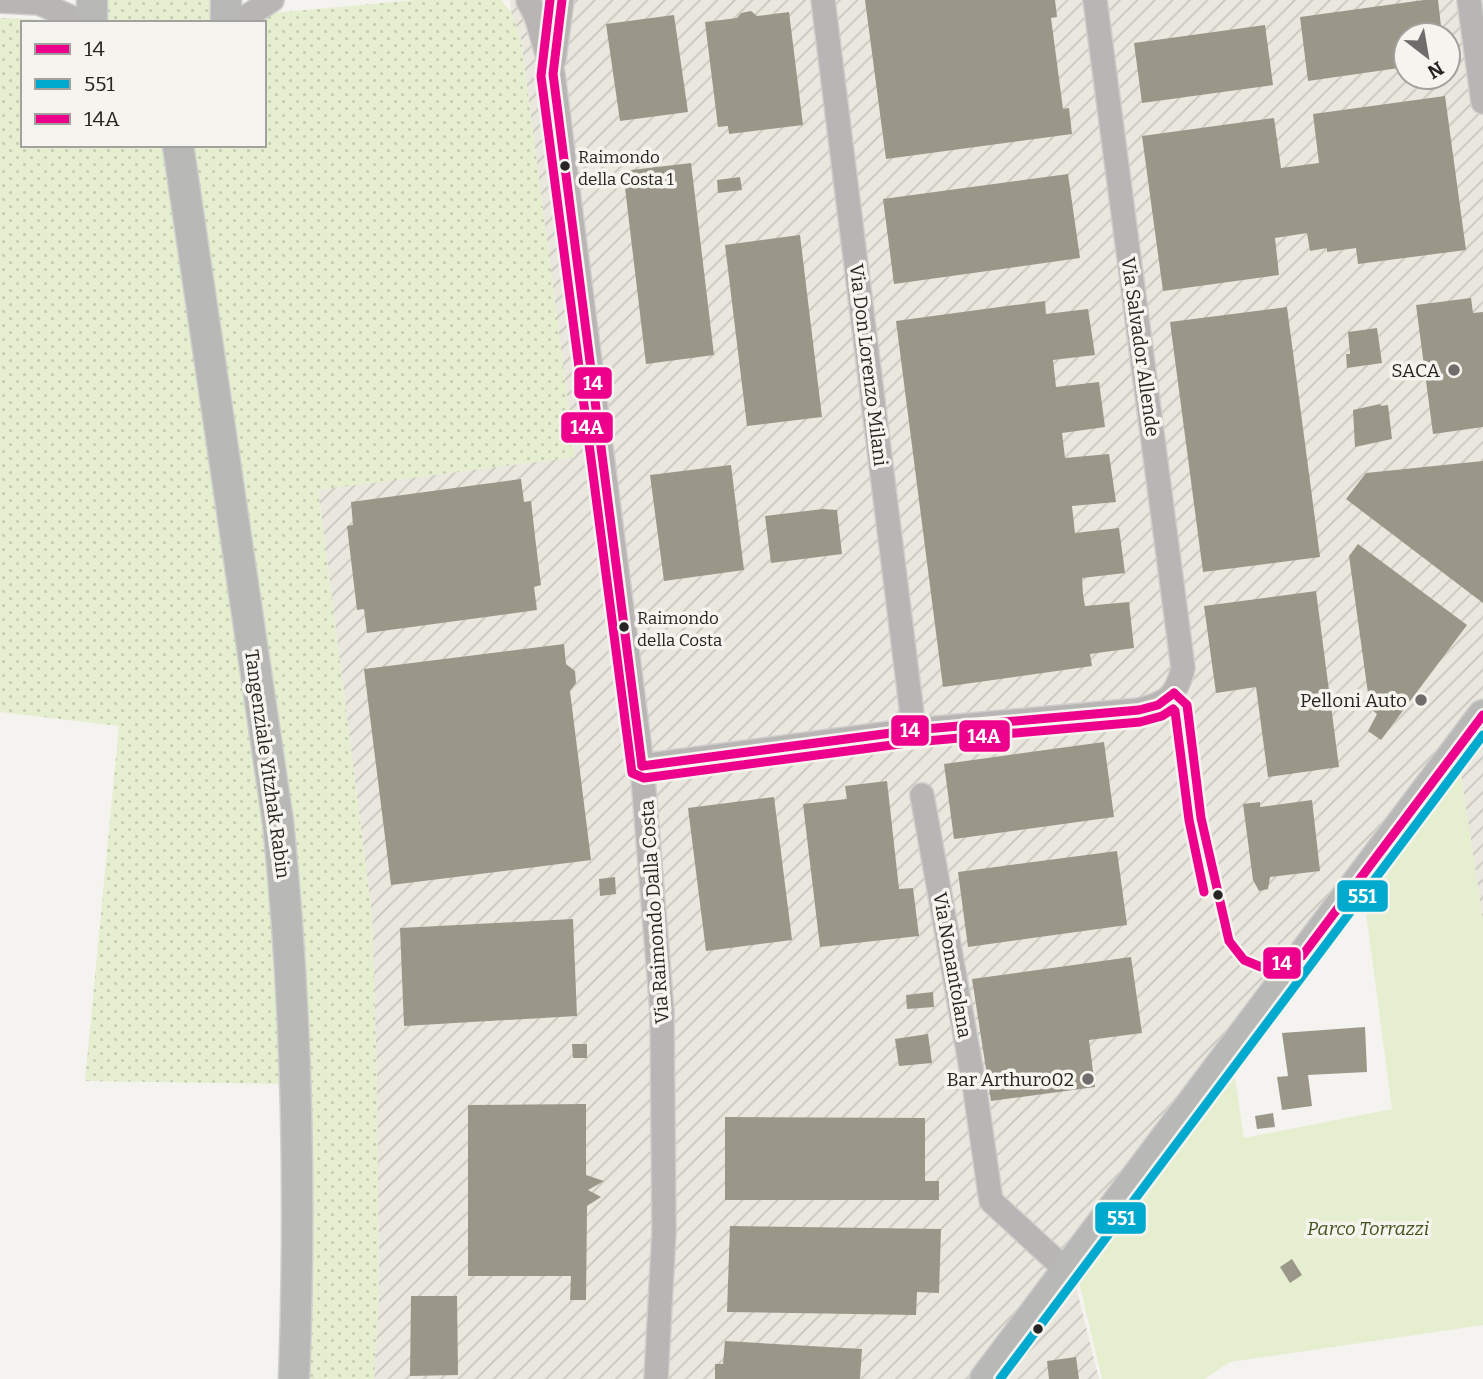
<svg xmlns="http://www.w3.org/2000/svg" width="1483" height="1379" font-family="Bitter,serif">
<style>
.industrial{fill:url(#industrial-furrows);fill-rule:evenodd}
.grass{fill:url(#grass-dots)}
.green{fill:#e5efcf}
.building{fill:#9a9789}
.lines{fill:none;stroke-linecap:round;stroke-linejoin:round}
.minor-casing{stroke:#cececc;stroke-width:26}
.major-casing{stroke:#cececc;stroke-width:33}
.minor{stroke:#b7b6b4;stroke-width:23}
.major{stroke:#b8b8b6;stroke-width:30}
.bus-1-casing{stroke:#f6f4ee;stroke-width:14}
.bus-2-casing{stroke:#f6f4ee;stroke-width:14}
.bus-3-casing{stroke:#f6f4ee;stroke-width:14}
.bus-1{stroke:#ec008c;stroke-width:9}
.bus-2{stroke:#00a9ce;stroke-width:9}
.bus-3{stroke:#ec008c;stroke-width:9}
.bus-dot{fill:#262523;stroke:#f6f4ee;stroke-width:2.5}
.poi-dot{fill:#6e6d6b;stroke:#f6f4ee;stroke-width:2.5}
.labels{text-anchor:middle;stroke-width:7;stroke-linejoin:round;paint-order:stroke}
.bus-label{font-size:17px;fill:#262523;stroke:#f6f4ee;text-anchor:start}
.street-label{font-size:19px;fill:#262523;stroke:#f6f4ee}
.poi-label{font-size:19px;fill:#262523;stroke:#f6f4ee;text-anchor:end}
.park-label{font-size:19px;font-style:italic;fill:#42531b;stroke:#f6f4ee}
.line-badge{stroke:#f6f4ee;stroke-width:2.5}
.badge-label{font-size:19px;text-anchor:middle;font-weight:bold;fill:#fff}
</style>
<defs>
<pattern id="industrial-furrows" width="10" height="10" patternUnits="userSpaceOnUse" patternTransform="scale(1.75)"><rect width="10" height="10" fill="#eae7de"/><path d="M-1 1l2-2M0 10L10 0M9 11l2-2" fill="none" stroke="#c9c6be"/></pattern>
<pattern id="grass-dots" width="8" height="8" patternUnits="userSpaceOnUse" patternTransform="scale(1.75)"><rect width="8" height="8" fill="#e5efcf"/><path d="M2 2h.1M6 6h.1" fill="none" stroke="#c4cdb1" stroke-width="1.8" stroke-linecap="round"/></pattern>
</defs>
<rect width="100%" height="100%" fill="#f4f3f0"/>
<path class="industrial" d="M510,0H1483V921L1459,762L1074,1279L1099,1379H374L379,1295L377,1083L372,915L318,489L575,457L521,40L511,12ZM1406,35H1448V77H1406Z"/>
<g class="grass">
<polygon points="103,0 213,0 213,23 102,23"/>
<polygon points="415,0 501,0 511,12 521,40 575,457 318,490 372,915 377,1083 379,1295 374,1379 307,1379 309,1084 302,909 194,145 264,145 264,23 251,21 273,13"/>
<polygon points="0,18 51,20 55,23 23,23 23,145 163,145 169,157 268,853 285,1084 85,1081 119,726 0,712"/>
</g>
<polygon class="green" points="1459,761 1483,921 1483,1325 1230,1362 1204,1379 1102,1379 1078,1278 1233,1065 1244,1138 1392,1109 1364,897"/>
<g class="building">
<polygon points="865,0 1055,0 1057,17 1051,18 1063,109 1069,108 1072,134 886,159"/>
<polygon points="1424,0 1438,0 1442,35 1406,35 1406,67 1308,81 1300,17"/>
<polygon points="751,11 757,16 789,12 803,125 729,134 728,126 718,127 705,22 737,18 741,13"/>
<polygon points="674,15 688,112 620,121 606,24"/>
<polygon points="1265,25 1273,85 1142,103 1134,43"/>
<polygon points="1445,96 1466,250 1358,264 1356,248 1327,252 1327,248 1310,251 1307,233 1275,238 1279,275 1163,291 1142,136 1274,118 1281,168 1319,163 1313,114"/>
<polygon points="691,163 714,355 646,364 623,171"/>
<polygon points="1068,174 1080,258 894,284 883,199"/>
<polygon points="740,177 742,190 718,193 717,180"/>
<polygon points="800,235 822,417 747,426 725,245"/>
<polygon points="1471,298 1473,313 1483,312 1483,427 1433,434 1416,305"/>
<polygon points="1045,301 1046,314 1088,309 1095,355 1053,360 1056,387 1099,382 1105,427 1062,433 1065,458 1109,454 1116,502 1072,506 1075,533 1119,528 1125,573 1082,578 1083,594 1085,606 1129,602 1134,648 1090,654 1092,666 943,687 896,321"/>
<polygon points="1287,307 1320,557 1203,572 1170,322"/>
<polygon points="1377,328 1382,363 1347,368 1346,354 1350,354 1348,332"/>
<polygon points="1380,404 1381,406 1388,405 1392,439 1355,447 1353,410"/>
<polygon points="1483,461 1483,603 1346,499 1366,473"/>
<polygon points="731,465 744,570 664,581 650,475"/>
<polygon points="521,479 524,502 531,501 536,545 541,585 534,587 537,610 367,633 364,609 357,610 347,526 353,525 351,502"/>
<polygon points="823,509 837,510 842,554 771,563 765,516"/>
<polygon points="1358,544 1467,625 1381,740 1368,731 1377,714 1370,708 1349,556"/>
<polygon points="1316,591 1339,767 1268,777 1256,687 1216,693 1204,606"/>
<polygon points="564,644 566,664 575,671 576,683 570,691 591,860 391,885 364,669"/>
<polygon points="1104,742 1114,817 954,839 944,764"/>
<polygon points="887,781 899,889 913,888 919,936 820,947 803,804 847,799 845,786"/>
<polygon points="774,797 792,940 706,951 688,808"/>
<polygon points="1312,800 1320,871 1270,877 1268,889 1259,891 1253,880 1243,804 1260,802 1260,807"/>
<polygon points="1117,851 1127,925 968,947 958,872"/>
<polygon points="615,877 616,894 600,896 599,879"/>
<polygon points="573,919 577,1016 404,1026 400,928"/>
<polygon points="1131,957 1142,1033 1089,1040 1095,1087 991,1101 972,979"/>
<polygon points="933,992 934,1007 907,1009 906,995"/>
<polygon points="1365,1027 1367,1072 1308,1075 1312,1106 1282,1110 1277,1077 1288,1076 1282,1033"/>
<polygon points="928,1034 932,1063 899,1066 895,1039"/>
<polygon points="572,1044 587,1044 587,1058 573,1058"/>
<polygon points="586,1104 586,1175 604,1181 588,1190 601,1197 587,1206 586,1300 570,1300 571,1276 468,1276 468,1105"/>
<polygon points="1273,1113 1275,1127 1257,1129 1255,1116"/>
<polygon points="725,1117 925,1118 925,1181 939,1181 939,1200 725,1200"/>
<polygon points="730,1226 941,1229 939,1293 917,1292 916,1315 727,1312"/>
<polygon points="1292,1259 1302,1275 1290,1283 1280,1267"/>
<polygon points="411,1296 457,1296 458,1375 410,1376"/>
<polygon points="725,1341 862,1349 860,1379 715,1379 715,1364 723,1364"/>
<polygon points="1076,1357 1079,1379 1049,1379 1047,1361"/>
</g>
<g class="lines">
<defs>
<g id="minor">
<polyline points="823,0 914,730"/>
<polyline points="1469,0 1483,102"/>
<polyline points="0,1 39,3 75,19 90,23"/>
<polyline points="528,1 536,16 553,74 642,766 662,1012 664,1232 656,1379"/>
<polyline points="237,23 272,0"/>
<polyline points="554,60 562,0"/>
<path d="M642,766L914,730L1139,710C1167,703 1176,697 1183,668L1095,0"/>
<polyline points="922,795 975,1090 991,1201 1066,1270"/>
</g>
<g id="major">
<polyline points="92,23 92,0"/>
<polyline points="226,23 226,0"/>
<path d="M178,145L278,822C297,1007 301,1193 294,1379"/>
<polyline points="985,1379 1483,715"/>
</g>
</defs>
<use href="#minor" class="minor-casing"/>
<use href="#major" class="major-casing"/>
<use href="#minor" class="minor"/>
<use href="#major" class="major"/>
<defs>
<g id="bus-1">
<polyline points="562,0 553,74 642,766"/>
<polyline points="1174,693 1187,705 1201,818 1229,941 1244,960 1261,967 1279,964 1302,956 1483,715"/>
<polyline points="642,766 914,730 1139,710 1158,705 1174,693"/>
</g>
<polyline id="bus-2" points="1000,1379 1483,735"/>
<polyline id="bus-3" points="550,0 541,76 632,773 644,778 915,742 1140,722 1162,716 1173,709 1175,711 1189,820 1204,892"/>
</defs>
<use href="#bus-1" class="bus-1-casing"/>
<use href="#bus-2" class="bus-2-casing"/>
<use href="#bus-3" class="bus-3-casing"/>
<use href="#bus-1" class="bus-1"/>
<use href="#bus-2" class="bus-2"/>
<use href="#bus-3" class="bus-3"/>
</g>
<g class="bus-dot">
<circle cx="565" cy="166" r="6"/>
<circle cx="624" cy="627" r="6"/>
<circle cx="1218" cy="895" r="6"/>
<circle cx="1038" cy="1329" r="6"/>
</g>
<g class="poi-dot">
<circle cx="1454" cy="370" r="7"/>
<circle cx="1421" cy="700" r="7"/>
<circle cx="1088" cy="1079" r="7"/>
</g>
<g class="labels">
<g class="bus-label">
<text x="578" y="163">Raimondo<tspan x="578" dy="22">della Costa 1</tspan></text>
<text x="637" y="624">Raimondo<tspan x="637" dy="22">della Costa</tspan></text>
</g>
<g class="street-label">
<text transform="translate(1141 347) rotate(82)" y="7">Via Salvador Allende</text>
<text transform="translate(869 365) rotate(83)" y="7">Via Don Lorenzo Milani</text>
<text transform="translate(268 764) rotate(82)" y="7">Tangenziale Yitzhak Rabin</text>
<text transform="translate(654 912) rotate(-94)" y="7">Via Raimondo Dalla Costa</text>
<text transform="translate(953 965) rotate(80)" y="7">Via Nonantolana</text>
</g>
<g class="poi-label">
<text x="1440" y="377">SACA</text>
<text x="1407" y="707">Pelloni Auto</text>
<text x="1074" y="1086">Bar Arthuro02</text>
</g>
<g class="park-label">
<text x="1368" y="1235">Parco Torrazzi</text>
</g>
</g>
<g class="line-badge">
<rect x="573" y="366" width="40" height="34" rx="7" fill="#ec008c"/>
<rect x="560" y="411" width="54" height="33" rx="7" fill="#ec008c"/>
<rect x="890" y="714" width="40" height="33" rx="7" fill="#ec008c"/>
<rect x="958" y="719" width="53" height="34" rx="7" fill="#ec008c"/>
<rect x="1336" y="879" width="53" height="34" rx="7" fill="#00a9ce"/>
<rect x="1262" y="946" width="40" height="34" rx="7" fill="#ec008c"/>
<rect x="1094" y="1201" width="53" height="34" rx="7" fill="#00a9ce"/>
</g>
<g class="badge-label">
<text x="593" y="390">14</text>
<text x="587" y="434">14A</text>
<text x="910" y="737">14</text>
<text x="984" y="743">14A</text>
<text x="1362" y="903">551</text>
<text x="1282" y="970">14</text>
<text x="1121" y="1225">551</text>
</g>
<rect x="21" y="21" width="245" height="126" fill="#f6f4ee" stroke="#a3a19d" stroke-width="2"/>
<rect x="35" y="44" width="35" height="10" fill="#ec008c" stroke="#a3a19d" stroke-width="2"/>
<text x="84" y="56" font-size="21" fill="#262523">14</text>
<rect x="35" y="79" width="35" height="10" fill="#00a9ce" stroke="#a3a19d" stroke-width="2"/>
<text x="84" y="91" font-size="21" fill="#262523">551</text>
<rect x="35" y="114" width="35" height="10" fill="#ec008c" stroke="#a3a19d" stroke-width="2"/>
<text x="84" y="126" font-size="21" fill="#262523">14A</text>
<g transform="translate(1427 56) rotate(149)"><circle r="33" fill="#f6f4ee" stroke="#a3a19d" stroke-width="2"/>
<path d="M0-5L12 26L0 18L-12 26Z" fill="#6e6d6b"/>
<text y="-10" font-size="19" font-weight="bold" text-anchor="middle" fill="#262523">N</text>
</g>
</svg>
